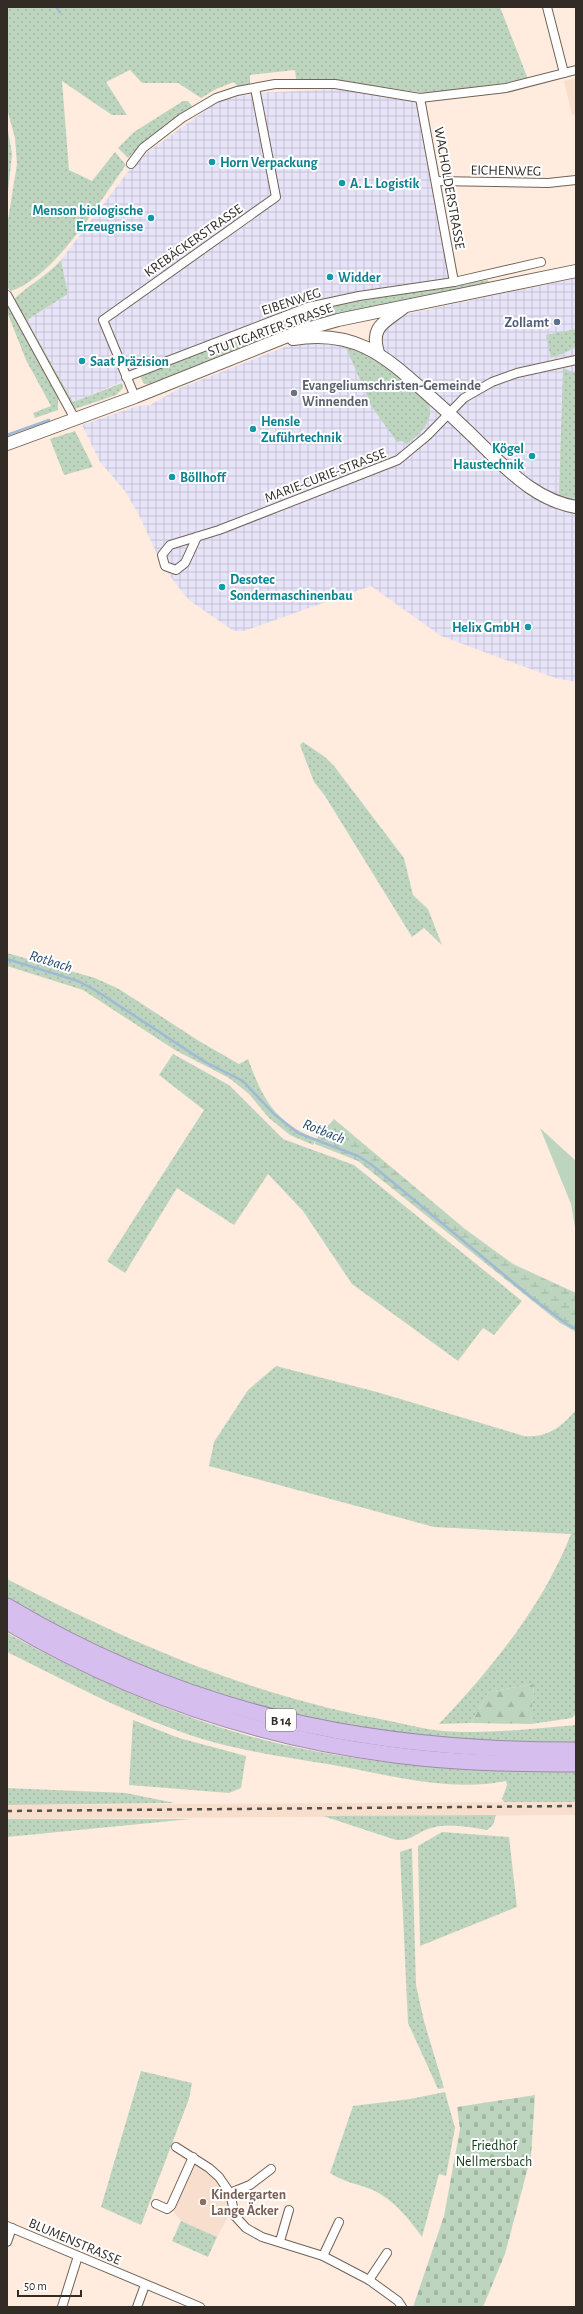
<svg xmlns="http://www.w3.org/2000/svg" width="583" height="2314" font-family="'Alegreya Sans',sans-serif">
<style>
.industrial{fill:url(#industrial-grid)}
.built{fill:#f8decd}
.green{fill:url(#green-dots)}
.forest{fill:url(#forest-firs)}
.wetland{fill:url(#wetland-marsh)}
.cemetery{fill:url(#cemetery-stones)}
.pitch{fill:#bdd5be}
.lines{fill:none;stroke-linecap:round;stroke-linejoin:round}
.stream{stroke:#a0bad5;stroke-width:2.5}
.street-casing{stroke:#726257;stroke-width:10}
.secondary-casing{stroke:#726257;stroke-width:14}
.highway-casing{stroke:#9d8ba8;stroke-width:17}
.street{stroke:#fff;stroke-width:8}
.secondary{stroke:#fff;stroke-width:12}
.highway{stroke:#d6bfee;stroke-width:15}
.rail{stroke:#584f48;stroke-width:2.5;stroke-dasharray:5 5;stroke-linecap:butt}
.culture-dot{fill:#0f9aa8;stroke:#fff;stroke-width:1.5}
.service-dot{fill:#5c6f8a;stroke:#fff;stroke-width:1.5}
.worship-dot{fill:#6b7280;stroke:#fff;stroke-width:1.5}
.education-dot{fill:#8d6e63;stroke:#fff;stroke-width:1.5}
.labels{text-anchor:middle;stroke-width:4;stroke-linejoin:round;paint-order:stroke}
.shield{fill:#fff;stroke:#706b67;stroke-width:1}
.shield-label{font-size:13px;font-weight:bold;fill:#322b26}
.culture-label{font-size:14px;font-weight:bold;fill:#0d838f;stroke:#fff;text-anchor:start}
.street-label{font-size:14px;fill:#322b26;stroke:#fff}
.service-label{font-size:14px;font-weight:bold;fill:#4e5e75;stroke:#fff;text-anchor:end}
.worship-label{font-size:14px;font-weight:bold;fill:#5b616d;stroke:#fff;text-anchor:start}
.park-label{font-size:14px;fill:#0f3a16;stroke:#fff}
.education-label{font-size:14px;font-weight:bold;fill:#785e54;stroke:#fff;text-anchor:start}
.water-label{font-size:15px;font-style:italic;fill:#21486e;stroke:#fff}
</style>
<defs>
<pattern id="industrial-grid" width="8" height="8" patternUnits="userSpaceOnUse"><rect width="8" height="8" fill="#e7e3f9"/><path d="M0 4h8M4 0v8" fill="none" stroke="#c7c3d5"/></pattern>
<pattern id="green-dots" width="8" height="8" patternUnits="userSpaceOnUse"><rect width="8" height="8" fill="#bdd5be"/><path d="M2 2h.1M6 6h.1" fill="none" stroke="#a3b7a3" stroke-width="1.8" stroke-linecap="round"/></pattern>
<pattern id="forest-firs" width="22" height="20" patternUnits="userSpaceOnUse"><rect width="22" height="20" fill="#bdd5be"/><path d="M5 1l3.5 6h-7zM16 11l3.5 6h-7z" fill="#a3b7a3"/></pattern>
<pattern id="wetland-marsh" width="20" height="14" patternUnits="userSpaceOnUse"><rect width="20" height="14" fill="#bdd5be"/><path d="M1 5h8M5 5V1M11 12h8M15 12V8" fill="none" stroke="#a3b7a3"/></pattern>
<pattern id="cemetery-stones" width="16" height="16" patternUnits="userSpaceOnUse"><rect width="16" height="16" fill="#bdd5be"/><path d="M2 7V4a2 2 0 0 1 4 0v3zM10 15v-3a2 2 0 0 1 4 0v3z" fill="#a3b7a3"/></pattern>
</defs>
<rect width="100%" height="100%" fill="#ffecdf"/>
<g class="industrial">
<polygon points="336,89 420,103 452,286 343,304 300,316 144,373 73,402 27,320 68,294 61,260 130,169 146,153 220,100 258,93"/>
<polygon points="576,278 576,682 555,678 441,636 371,586 244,631 234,631 190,601 179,588 162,565 139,515 125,491 100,462 82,425 137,406 150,405 180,388 292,344 332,342 375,355 380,331 397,316"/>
</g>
<g class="built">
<polygon points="576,78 576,114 572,115 564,81"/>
<polygon points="576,1802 576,1815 7,1819 7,1805"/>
<polygon points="194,2164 213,2177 225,2192 230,2213 217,2237 181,2221 174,2212"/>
</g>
<g class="green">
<path d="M7,7H500L528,79L467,89L424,93L329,79H296L295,70L250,75V84L238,87L234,82L216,89L201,98L178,83H142L130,70L106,82L127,115H112L62,81L69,170L92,181L115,152L126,165C98,203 56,276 11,291L7,287V226L17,164L15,138L7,109Z"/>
<polygon points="183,101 188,101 192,106 189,110 147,139 128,158 118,148 134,132"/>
<polygon points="7,124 12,154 7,201"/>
<path d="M61,260L68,294L27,320L73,402L122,383L123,388L116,395L72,410L13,300C28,285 47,276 61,260Z"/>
<polygon points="488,280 489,284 272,338 148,384 144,384 141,378 142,374 294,318 343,304"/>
<polygon points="7,305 20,324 58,397 58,410 35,418 33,413 51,406 26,360 7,312"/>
<polygon points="576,329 576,346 569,351 551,358 546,335"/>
<path d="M344,343L375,355L427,400C437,420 421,432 407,444L402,441L397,442L372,407Z"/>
<polygon points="563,368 576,374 576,499 559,495"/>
<polygon points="75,431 93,467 64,475 50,439"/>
<polygon points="303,742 325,757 334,766 404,858 413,895 428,909 442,945 424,928 412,937 325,796 314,782 300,745"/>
<path d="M7,953L95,978L119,989L199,1041L239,1064L248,1059C263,1099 274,1121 316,1139L313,1145L290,1135L269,1118L249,1094L229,1078L175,1050L83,990L7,966Z"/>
<polygon points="173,1054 229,1085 283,1139 354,1165 522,1301 494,1335 483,1328 458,1361 352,1284 303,1211 268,1174 234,1225 177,1188 125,1273 107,1261 204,1110 159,1075"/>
<path d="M276,1366L377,1392L524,1436C548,1438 561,1427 576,1410V1714L572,1718L531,1724L534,1684L489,1692L471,1723L439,1724C491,1669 543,1606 571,1534L434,1527L209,1466L214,1442L248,1390Z"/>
<path d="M7,1579C125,1640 244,1693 375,1718C398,1722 421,1729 443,1731C487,1734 532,1729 576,1725V1743C496,1742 414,1740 335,1725C219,1703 108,1659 7,1598Z"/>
<path d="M7,1633C84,1675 165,1712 249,1736C354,1765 467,1772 576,1772V1802H504L502,1799L507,1785L506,1781C456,1791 404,1779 355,1769C307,1760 253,1754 206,1740C136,1719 72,1684 7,1652Z"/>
<polygon points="133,1720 179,1738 246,1756 241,1788 229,1793 129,1785"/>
<polygon points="7,1788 126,1793 175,1803 7,1805"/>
<path d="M496,1815L493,1825L487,1830C468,1827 446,1822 428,1829C414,1834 412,1841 396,1840L323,1816Z"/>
<polygon points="7,1819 191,1819 7,1837"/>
<polygon points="442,1832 509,1837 517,1907 420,1946 418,1846"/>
<polygon points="412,1848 416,1985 424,2021 444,2088 438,2089 408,2023 400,1852"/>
<polygon points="141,2071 192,2083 189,2099 141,2225 101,2207"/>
<path d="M445,2092L455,2128L446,2176L439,2174L422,2237C409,2219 394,2200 373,2190C358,2184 343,2182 330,2173L353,2106L410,2099Z"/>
<polygon points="181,2221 217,2237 208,2257 172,2241"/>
</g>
<polygon class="forest" points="534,1684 531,1724 471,1723 489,1692"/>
<polygon class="wetland" points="334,1119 465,1229 513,1264 576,1293 576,1332 560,1323 358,1161 315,1144 316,1139"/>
<polygon class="cemetery" points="535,2095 531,2156 505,2254 483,2307 413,2307 444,2216 460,2129 457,2107"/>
<polygon class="pitch" points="540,1128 576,1161 576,1233 571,1204"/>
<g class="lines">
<g class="stream">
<polyline points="56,7 60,12"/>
<polyline points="7,435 49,420"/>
<polyline points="7,959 78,981 95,990 205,1062 243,1081 274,1114 298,1133 358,1156 372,1165 532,1298 567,1324 576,1329"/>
</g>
<defs>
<g id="street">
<polyline points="547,7 564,73"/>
<polyline points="420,98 454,282"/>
<polyline points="131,164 143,148 182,118 216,98 237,91 275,84 335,84 420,98 506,88 576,70"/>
<polyline points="436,181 548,183 576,180"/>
<polyline points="7,295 75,419"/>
<polyline points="126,377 308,307 359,296 454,282 541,262"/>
<polyline points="135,397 103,320 276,197 255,88"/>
<polyline points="197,537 185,563 176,570 165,566 162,555 170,545 219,530 398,460 427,436 464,398 492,382 517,373 576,360"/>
<polyline points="176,2147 209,2168 219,2177 230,2193 235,2216 246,2228 262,2237 323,2256 369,2280 398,2301 402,2307"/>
<polyline points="230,2193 250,2185 271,2169"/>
<polyline points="156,2204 167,2209 171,2206 193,2157"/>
<polyline points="7,2226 200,2307"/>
<polyline points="280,2241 289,2210"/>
<polyline points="7,2242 12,2228"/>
<polyline points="323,2256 339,2222"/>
<polyline points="369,2280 387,2253"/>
<polyline points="62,2307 78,2256"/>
<polyline points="137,2307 145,2285"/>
</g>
<g id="secondary">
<path d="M293,339C353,329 383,354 425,392C448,412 470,433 492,455C516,478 541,501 576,507"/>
<path d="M378,353C370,326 384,323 403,308"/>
<polyline points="7,444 135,397 303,330 338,320 576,271"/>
</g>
<g id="highway">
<path d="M7,1606C188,1714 367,1751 576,1750"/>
<path d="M7,1622C127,1693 257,1738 395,1755C455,1763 516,1764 576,1764"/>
</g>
</defs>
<use href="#street" class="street-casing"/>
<use href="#secondary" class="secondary-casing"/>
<use href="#highway" class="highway-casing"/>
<use href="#street" class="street"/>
<use href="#secondary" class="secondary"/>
<use href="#highway" class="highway"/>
<polyline class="rail" points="7,1811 576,1806"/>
</g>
<g class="culture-dot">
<circle cx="212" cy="162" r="4"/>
<circle cx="342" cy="183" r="4"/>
<circle cx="151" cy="218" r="4"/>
<circle cx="330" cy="277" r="4"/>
<circle cx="82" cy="361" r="4"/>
<circle cx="253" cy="429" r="4"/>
<circle cx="532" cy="456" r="4"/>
<circle cx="172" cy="477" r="4"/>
<circle cx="222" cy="587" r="4"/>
<circle cx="528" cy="627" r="4"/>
</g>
<circle class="service-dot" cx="557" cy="322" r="4"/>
<circle class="worship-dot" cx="294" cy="393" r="4"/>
<circle class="education-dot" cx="203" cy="2202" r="4"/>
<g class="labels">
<rect class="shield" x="266" y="1709" width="30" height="22" rx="3"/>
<g class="shield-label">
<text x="281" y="1725">B 14</text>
</g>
<g class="culture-label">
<text x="220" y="167">Horn Verpackung</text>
<text x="350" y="188">A. L. Logistik</text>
<text x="143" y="215" text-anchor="end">Menson biologische<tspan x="143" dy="16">Erzeugnisse</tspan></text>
<text x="338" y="282">Widder</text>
<text x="90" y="366">Saat Präzision</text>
<text x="261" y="426">Hensle<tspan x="261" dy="16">Zuführtechnik</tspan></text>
<text x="524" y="453" text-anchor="end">Kögel<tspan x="524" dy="16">Haustechnik</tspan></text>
<text x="180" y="482">Böllhoff</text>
<text x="230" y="584">Desotec<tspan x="230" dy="16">Sondermaschinenbau</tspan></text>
<text x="520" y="632" text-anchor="end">Helix GmbH</text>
</g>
<g class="street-label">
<text transform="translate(506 170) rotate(1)" y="5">EICHENWEG</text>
<text transform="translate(450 188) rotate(80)" y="5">WACHOLDERSTRASSE</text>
<text transform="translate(193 240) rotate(-35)" y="5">KREBÄCKERSTRASSE</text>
<text transform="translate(291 301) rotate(-18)" y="5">EIBENWEG</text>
<text transform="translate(270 329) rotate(-20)" y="5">STUTTGARTER STRASSE</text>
<text transform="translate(325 475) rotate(-21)" y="5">MARIE-CURIE-STRASSE</text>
<text transform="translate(75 2241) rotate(23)" y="5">BLUMENSTRASSE</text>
</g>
<g class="service-label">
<text x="549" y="327">Zollamt</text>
</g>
<g class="worship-label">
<text x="302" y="390">Evangeliumschristen-Gemeinde<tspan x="302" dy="16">Winnenden</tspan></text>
</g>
<g class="park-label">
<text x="494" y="2150">Friedhof<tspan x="494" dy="16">Nellmersbach</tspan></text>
</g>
<g class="education-label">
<text x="211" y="2199">Kindergarten<tspan x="211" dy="16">Lange Äcker</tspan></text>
</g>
<g class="water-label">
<text transform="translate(51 961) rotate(17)" y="5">Rotbach</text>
<text transform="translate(324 1131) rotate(22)" y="5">Rotbach</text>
</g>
</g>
<rect width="583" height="2314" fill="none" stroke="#322b26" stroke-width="16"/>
<path d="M18 2290v6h63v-6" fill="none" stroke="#322b26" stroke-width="2"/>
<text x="24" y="2290" font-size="12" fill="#322b26" stroke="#ffffff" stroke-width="3" paint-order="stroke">50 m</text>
</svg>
